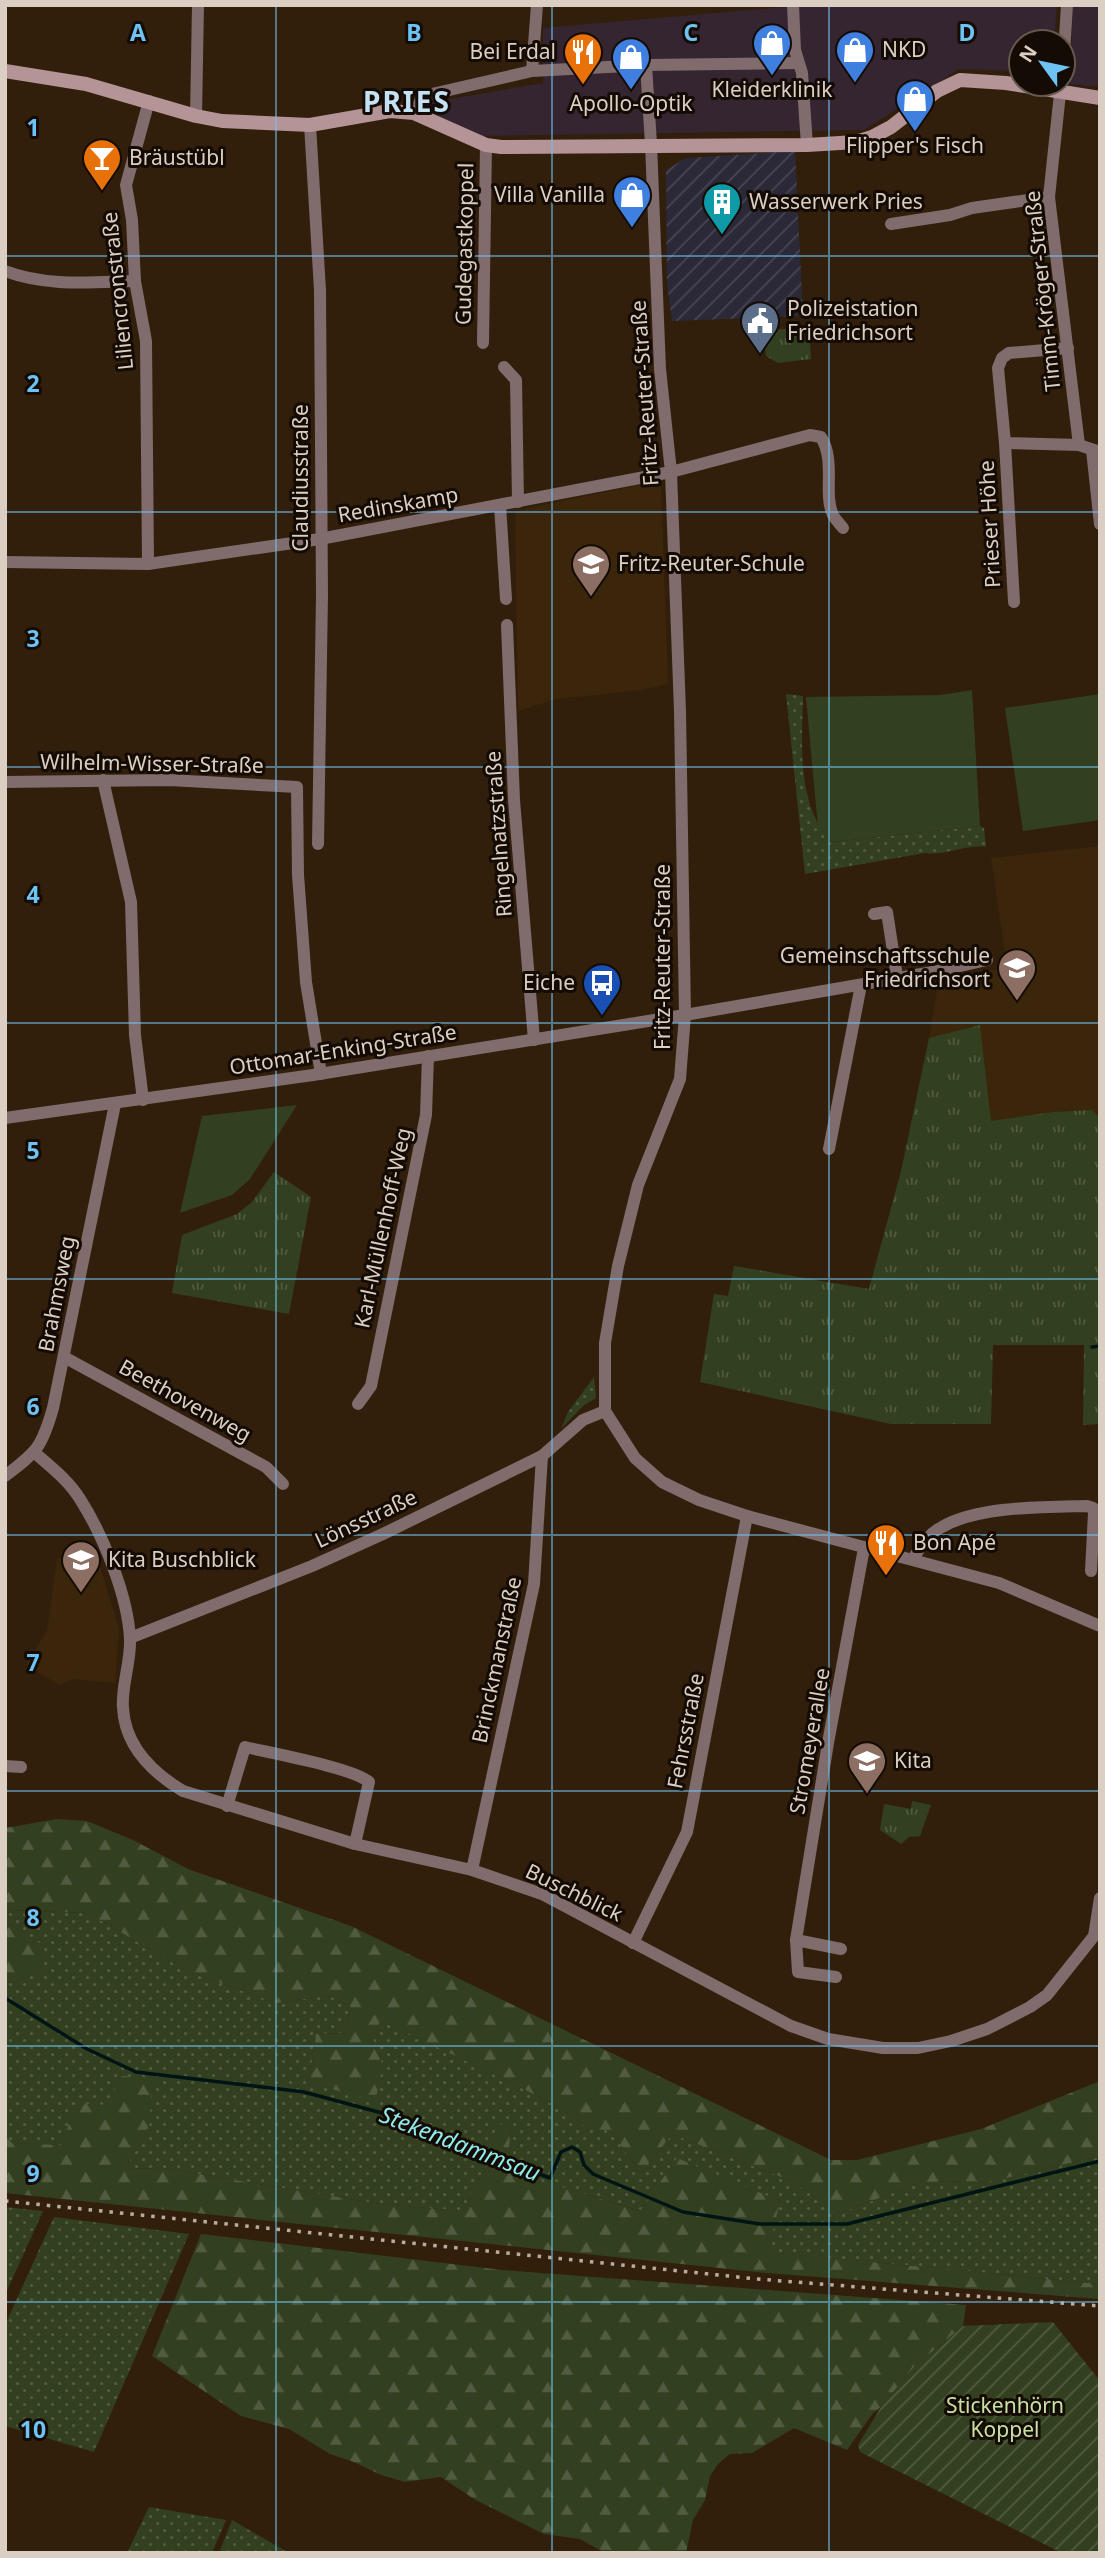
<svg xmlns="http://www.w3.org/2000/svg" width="1105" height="2558" font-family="'Noto Sans',sans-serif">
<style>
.commercial{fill:#342531}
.industrial{fill:url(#industrial-furrows)}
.built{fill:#3c260b}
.grass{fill:url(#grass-dots)}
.forest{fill:url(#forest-firs)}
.park{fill:url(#park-tufts)}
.garden{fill:url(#garden-furrows)}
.pitch{fill:#334020}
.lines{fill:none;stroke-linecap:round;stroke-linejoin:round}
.stream{stroke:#001415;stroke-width:3.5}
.street{stroke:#806b6d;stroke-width:12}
.secondary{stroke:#b59497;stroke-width:14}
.rail{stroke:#b9ac9f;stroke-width:3.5;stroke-dasharray:3.5 7;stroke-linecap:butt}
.grid{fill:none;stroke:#6fc2f4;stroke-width:2;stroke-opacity:0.55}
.labels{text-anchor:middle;stroke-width:6;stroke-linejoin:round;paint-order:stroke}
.poi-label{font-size:21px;fill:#dbcfc3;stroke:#130b04;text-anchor:start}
.street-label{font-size:21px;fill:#dbcfc3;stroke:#130b04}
.park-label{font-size:21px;fill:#c7e1a3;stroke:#130b04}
.water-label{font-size:23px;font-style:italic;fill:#90ebec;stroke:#130b04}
.district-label{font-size:28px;font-weight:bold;letter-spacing:2px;fill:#c5e2f5;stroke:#130b04}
.grid-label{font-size:23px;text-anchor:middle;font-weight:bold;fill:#6fc2f4;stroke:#130b04;stroke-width:6;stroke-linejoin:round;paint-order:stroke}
</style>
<defs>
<pattern id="industrial-furrows" width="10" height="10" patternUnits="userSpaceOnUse" patternTransform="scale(1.75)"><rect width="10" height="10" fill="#2b2838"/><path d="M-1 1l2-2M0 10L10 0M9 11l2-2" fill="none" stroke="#494653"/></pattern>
<pattern id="grass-dots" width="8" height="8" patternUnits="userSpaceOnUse" patternTransform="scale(1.75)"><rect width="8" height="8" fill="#334020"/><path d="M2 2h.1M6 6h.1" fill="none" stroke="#505b3f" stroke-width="1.8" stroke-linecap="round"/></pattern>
<pattern id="forest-firs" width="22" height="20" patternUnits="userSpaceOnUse" patternTransform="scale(1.75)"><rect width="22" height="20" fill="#334020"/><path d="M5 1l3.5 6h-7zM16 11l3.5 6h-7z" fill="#505b3f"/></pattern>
<pattern id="park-tufts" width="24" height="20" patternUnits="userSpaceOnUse" patternTransform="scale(1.75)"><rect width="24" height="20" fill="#334020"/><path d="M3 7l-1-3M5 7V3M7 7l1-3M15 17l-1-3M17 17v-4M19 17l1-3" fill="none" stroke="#505b3f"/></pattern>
<pattern id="garden-furrows" width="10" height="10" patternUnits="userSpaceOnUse" patternTransform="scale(1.75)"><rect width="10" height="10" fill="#334020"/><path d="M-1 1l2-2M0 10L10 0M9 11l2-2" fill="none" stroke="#505b3f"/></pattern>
</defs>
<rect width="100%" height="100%" fill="#311f0b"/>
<g class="commercial">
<polygon points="807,5 1057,5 1054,42 1021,42 1021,71 959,69 864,130 480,136 427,110 427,103 543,83 543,28"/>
<polygon points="1073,5 1100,5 1100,87 1070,84"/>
</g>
<polygon class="industrial" points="795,151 803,316 672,321 667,283 666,170 686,158"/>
<g class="built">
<polygon points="659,481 661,485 668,684 642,690 557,699 518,711 515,511"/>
<polygon points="1100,846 1100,1118 1092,1110 1053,1112 991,1121 980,1025 929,1038 939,979 1007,968 991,858"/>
<polygon points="95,1550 119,1629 115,1683 73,1679 59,1685 26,1665 47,1631 57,1559"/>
</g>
<g class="grass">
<path d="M786,694L803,696C802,744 796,803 831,842L980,826L984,828L986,847C965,844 946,856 925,853L805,874Z"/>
<polygon points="594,1377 596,1398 583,1406 561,1429 568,1412"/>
<polygon points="5,1910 88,1913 189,1972 277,2003 328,1995 351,2007 343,2033 316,2034 309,2082 383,2065 373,2043 380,2019 510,2082 560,2108 591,2130 610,2130 641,2174 672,2134 789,2180 840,2213 921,2182 994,2181 1100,2156 1100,2284 767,2252 780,2201 677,2159 641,2211 505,2170 511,2130 498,2123 487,2165 463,2211 380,2204 162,2168 125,2169 149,2126 106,2105 61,2145 12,2143 5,2135 5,1984 40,1973 44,1946 5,1921"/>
<polygon points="5,2207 43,2211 5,2295"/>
<polygon points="54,2217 189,2234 94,2452 5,2426 5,2325"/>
<polygon points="149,2507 226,2520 212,2553 127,2553"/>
<polygon points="232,2520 289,2553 219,2553"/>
</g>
<g class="forest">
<polygon points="57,1819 87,1821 133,1840 188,1869 351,1926 831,2160 857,2160 981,2129 1100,2081 1100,2156 994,2181 921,2182 840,2213 789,2180 672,2134 641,2174 610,2130 591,2130 560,2108 510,2082 380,2020 373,2043 383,2065 375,2102 309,2082 316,2034 343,2033 351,2007 328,1995 277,2003 189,1972 88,1913 5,1910 5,1828"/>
<polygon points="5,1921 44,1946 41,1973 5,1984"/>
<polygon points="122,2076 153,2079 149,2126 125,2169 162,2168 380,2204 463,2211 487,2165 498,2122 511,2130 506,2170 640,2211 677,2158 780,2201 768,2252 1100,2284 1100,2299 767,2273 5,2193 5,2135 12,2143 61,2145 77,2103 106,2105"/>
<polygon points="201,2234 502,2270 966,2305 963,2326 914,2367 881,2407 873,2413 847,2450 794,2428 752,2453 730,2454 718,2464 710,2476 705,2500 693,2520 686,2553 605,2553 580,2539 544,2534 474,2499 441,2477 405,2482 381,2475 354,2462 330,2454 289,2429 241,2416 152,2356"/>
</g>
<g class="park">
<polygon points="809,328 811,359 778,363 766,356 763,330"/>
<polygon points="980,1025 991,1121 1053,1112 1092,1110 1100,1118 1100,1424 1083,1425 1084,1345 993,1345 991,1424 891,1424 700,1382 714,1294 728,1296 734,1266 869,1289 901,1171 929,1038"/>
<polygon points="274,1172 311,1197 289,1314 172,1293 182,1235 237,1214 252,1202"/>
<polygon points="912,1801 931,1805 920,1836 909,1837 901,1844 880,1830 884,1804 911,1809"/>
</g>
<polygon class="garden" points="1053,2322 1100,2381 1100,2553 1062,2553 860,2452 858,2445 881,2407 914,2367 963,2326"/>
<g class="pitch">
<polygon points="972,690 980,826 831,842 818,828 806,697 941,695"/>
<polygon points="1100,694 1100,820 1023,831 1005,708"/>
<polygon points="297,1105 250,1179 232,1195 180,1213 202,1116"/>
</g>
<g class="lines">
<g class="stream">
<polyline points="1092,1347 1100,1346"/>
<polyline points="5,1998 87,2049 136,2072 304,2092 382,2113 409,2126 550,2178 561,2152 572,2147 580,2152 584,2165 593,2174 683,2212 760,2224 847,2224 1100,2161"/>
</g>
<g class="street">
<polyline points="793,5 795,50 802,73 807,145"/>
<polyline points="646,65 651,144 660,369 671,472 680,711 685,1015 680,1079 638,1185 618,1266 605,1343 605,1411 635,1458 662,1482 699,1500 747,1516 999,1583 1100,1626"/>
<polyline points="1063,70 1067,5"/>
<polyline points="532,71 537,5"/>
<polyline points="1061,84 1049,197 1079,445"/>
<polyline points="414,113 423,96 532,71 646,65 798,63"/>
<polyline points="196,116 198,5"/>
<polyline points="310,125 320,290 322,595 318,844"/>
<polyline points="891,224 950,215 972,208 1049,197"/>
<path d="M5,271C47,287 92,282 135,281"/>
<polyline points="483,343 486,145"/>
<polyline points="1068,348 1009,353 1002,358 998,368 1005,443 1079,445 1100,452"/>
<polyline points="504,367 516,380 518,502"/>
<polyline points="1005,443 1014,602"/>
<polyline points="1092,450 1100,524"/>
<polyline points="500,505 506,599"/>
<path d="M5,562L148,564L320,539L671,472L810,435L821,437C836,461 823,494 833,515C835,519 840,524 843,528"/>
<polyline points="148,564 146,341 135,281 132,220 126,185 149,101"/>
<polyline points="507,625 514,800 534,1040"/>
<polyline points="103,780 131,902 135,1035 143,1100"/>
<polyline points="5,782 169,780 297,787 298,875 306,982 321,1074"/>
<polyline points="874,914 887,912 897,977"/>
<polyline points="5,1118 313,1075 685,1015 933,972 987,960"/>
<polyline points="829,1149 861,985"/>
<polyline points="64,1357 266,1467 283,1484"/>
<polyline points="358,1404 371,1386 426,1115 428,1056"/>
<path d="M35,1453C51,1467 68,1480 80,1499C103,1535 128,1596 130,1639C131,1662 121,1687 123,1708C125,1746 153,1773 183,1791L355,1844L472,1870L542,1894L791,2026L828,2039L883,2048H918L951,2041L987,2029L1030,2007L1047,1995L1094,1936L1100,1898"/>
<path d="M5,1476C37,1452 42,1447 53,1408L115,1104"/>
<path d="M913,1559C921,1546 928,1534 942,1527C978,1506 1045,1507 1087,1506L1093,1508L1094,1513L1091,1571"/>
<polyline points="130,1638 312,1566 383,1534 542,1456 583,1420 605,1411"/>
<polyline points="5,1766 21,1767"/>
<path d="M227,1806L245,1747C270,1753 354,1768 369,1782L355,1844"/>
<polyline points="472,1870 534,1584 542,1456"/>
<polyline points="796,1940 841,1949"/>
<polyline points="633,1943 687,1832 747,1516"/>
<polyline points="836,1977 798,1972 796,1940 828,1743 864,1548"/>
</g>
<polyline class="secondary" points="5,71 86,84 196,116 222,121 310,125 390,111 414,113 486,145 501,147 807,145 856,142 872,137 891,127 937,91 960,80 1006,83 1100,98"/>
<polyline class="rail" points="5,2201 757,2279 1100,2306"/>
</g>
<path class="grid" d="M276,5V2553M552,5V2553M829,5V2553M5,256H1100M5,512H1100M5,767H1100M5,1023H1100M5,1279H1100M5,1535H1100M5,1791H1100M5,2046H1100M5,2302H1100"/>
<defs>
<symbol id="shop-pin" viewBox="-11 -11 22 30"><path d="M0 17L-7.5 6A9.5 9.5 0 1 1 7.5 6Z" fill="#3f7fe0" stroke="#130b04"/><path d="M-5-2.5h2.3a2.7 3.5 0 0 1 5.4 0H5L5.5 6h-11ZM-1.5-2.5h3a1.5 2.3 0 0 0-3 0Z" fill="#fff"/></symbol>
<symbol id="restaurant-pin" viewBox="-11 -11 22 30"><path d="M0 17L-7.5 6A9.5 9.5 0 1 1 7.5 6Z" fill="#e8710a" stroke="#130b04"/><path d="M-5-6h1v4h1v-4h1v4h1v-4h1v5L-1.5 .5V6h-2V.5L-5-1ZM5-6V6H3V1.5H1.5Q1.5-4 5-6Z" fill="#fff"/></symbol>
<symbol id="bar-pin" viewBox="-11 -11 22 30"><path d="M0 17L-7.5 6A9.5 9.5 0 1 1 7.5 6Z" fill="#e8710a" stroke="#130b04"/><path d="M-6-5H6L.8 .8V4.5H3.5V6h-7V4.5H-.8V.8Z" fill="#fff"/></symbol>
<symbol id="building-pin" viewBox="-11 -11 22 30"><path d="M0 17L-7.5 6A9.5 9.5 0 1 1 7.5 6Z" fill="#0f9aa8" stroke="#130b04"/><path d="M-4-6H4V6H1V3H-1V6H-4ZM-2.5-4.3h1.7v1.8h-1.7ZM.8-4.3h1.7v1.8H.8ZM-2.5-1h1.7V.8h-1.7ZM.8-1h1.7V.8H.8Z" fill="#fff"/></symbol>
<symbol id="civic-pin" viewBox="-11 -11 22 30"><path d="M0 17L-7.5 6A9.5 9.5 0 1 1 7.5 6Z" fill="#5c6f8a" stroke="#130b04"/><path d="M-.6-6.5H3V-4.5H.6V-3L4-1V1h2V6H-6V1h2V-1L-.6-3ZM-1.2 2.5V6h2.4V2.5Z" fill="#fff"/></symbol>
<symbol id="school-pin" viewBox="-11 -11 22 30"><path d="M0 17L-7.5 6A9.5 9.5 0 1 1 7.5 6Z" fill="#8d6e63" stroke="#130b04"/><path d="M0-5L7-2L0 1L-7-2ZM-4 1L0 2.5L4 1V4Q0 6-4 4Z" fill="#fff"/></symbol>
<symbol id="bus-pin" viewBox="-11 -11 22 30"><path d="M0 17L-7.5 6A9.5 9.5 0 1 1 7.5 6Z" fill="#1a4fb4" stroke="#130b04"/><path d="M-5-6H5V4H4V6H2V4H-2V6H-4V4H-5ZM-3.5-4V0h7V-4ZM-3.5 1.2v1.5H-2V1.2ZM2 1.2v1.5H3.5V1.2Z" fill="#fff"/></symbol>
</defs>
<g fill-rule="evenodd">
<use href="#shop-pin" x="750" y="21" width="44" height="60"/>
<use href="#shop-pin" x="833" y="28" width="44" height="60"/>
<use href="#restaurant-pin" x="561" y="30" width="44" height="60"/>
<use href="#shop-pin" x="609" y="35" width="44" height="60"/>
<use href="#shop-pin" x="893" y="77" width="44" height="60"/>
<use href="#bar-pin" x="80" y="136" width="44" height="60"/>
<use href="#shop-pin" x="610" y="173" width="44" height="60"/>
<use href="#building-pin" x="700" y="180" width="44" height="60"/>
<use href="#civic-pin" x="738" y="299" width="44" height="60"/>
<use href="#school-pin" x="569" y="542" width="44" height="60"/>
<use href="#school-pin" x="995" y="946" width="44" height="60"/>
<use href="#bus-pin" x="580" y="961" width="44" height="60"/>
<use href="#restaurant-pin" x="864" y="1521" width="44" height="60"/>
<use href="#school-pin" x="59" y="1538" width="44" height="60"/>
<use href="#school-pin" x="845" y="1739" width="44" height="60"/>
</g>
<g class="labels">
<g class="poi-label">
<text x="882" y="57">NKD</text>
<text x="556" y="59" text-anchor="end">Bei Erdal</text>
<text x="772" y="97" text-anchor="middle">Kleiderklinik</text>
<text x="631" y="111" text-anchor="middle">Apollo-Optik</text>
<text x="915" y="153" text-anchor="middle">Flipper's Fisch</text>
<text x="129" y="165">Bräustübl</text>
<text x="605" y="202" text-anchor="end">Villa Vanilla</text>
<text x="749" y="209">Wasserwerk Pries</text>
<text x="787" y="316">Polizeistation<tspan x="787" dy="24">Friedrichsort</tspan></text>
<text x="618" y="571">Fritz-Reuter-Schule</text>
<text x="990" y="963" text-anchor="end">Gemeinschaftsschule<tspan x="990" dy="24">Friedrichsort</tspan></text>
<text x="575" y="990" text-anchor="end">Eiche</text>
<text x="913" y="1550">Bon Apé</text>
<text x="108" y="1567">Kita Buschblick</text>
<text x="894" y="1768">Kita</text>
</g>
<g class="street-label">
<text transform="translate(465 244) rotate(-89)" y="7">Gudegastkoppel</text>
<text transform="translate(118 291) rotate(-96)" y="7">Liliencronstraße</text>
<text transform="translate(1043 291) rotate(-96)" y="7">Timm-Kröger-Straße</text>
<text transform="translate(645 393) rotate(-94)" y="7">Fritz-Reuter-Straße</text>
<text transform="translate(301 478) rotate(-90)" y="7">Claudiusstraße</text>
<text transform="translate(398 505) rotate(-10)" y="7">Redinskamp</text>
<text transform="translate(990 524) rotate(-93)" y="7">Prieser Höhe</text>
<text transform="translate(152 764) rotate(1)" y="7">Wilhelm-Wisser-Straße</text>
<text transform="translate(499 834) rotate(-94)" y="7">Ringelnatzstraße</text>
<text transform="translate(663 957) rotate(-90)" y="7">Fritz-Reuter-Straße</text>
<text transform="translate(343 1050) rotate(-9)" y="7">Ottomar-Enking-Straße</text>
<text transform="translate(383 1228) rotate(-78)" y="7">Karl-Müllenhoff-Weg</text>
<text transform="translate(57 1294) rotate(-79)" y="7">Brahmsweg</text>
<text transform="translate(185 1401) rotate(29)" y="7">Beethovenweg</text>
<text transform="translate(366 1519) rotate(-25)" y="7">Lönsstraße</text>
<text transform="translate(497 1660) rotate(-78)" y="7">Brinckmanstraße</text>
<text transform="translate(686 1731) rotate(-79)" y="7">Fehrsstraße</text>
<text transform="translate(810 1741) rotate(-80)" y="7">Stromeyerallee</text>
<text transform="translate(574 1893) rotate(26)" y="7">Buschblick</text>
</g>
<g class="park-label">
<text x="1005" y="2413">Stickenhörn<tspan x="1005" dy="24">Koppel</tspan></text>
</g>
<g class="water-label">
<text transform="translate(460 2144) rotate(21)" y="8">Stekendammsau</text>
</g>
<g class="district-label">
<text x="407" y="112">PRIES</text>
</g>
</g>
<g class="grid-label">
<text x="138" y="41">A</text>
<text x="414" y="41">B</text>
<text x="691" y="41">C</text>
<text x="967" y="41">D</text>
<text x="33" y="136">1</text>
<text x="33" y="392">2</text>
<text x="33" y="647">3</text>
<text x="33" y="903">4</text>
<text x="33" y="1159">5</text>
<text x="33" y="1415">6</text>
<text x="33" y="1671">7</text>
<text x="33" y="1926">8</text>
<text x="33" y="2182">9</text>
<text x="33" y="2438">10</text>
</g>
<rect width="1105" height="2558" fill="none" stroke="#dbcfc3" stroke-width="14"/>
<g transform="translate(1042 63) rotate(303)"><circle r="33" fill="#130b04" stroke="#635950" stroke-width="2"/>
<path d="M0-5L12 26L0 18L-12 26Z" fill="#6fc2f4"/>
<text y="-10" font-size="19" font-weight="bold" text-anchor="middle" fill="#dbcfc3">N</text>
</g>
</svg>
